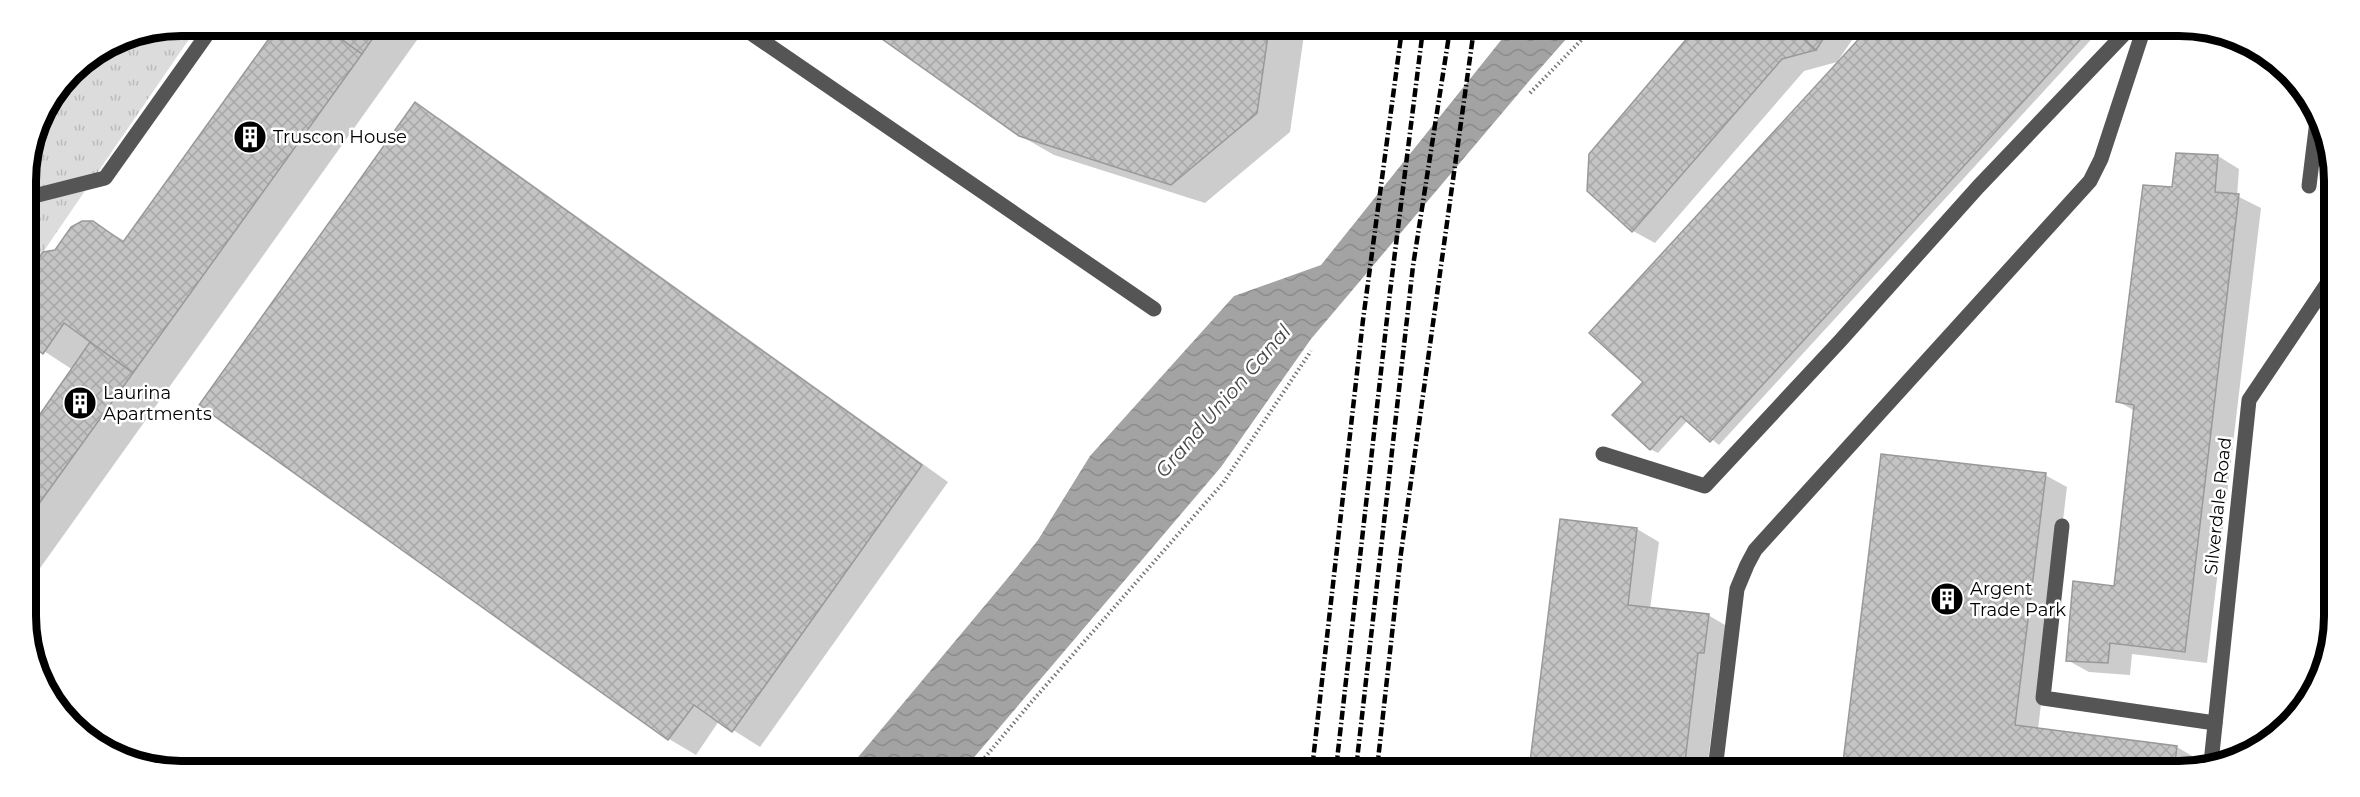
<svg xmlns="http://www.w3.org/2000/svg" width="2360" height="797" font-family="Montserrat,sans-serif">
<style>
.park{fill:url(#park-tufts)}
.water{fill:url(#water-waves)}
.shadow{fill:#0003}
.building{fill:url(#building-cross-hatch);stroke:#999;stroke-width:1.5}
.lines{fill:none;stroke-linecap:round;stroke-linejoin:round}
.path{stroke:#777;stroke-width:4;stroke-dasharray:1.5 3;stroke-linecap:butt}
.minor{stroke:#555;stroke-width:15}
.rail{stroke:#000;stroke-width:4.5;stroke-dasharray:9 3 1.5 3;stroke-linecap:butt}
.labels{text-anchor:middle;stroke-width:5;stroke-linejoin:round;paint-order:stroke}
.poi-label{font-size:18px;fill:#000;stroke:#fff;text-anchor:start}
.street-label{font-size:18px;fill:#000;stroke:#fff}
.water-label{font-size:20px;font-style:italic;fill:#444;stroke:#fff}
.rim{fill:none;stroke:#000;stroke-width:8}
</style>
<defs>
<pattern id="park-tufts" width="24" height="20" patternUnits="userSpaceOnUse" patternTransform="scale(1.5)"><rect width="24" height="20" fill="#dcdcdc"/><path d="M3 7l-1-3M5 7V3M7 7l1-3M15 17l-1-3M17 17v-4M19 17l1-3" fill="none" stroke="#bbb"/></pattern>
<pattern id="water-waves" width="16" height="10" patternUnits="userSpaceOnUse" patternTransform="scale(1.5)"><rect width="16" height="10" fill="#a3a3a3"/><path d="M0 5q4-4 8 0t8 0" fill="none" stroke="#8b8b8b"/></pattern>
<pattern id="building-cross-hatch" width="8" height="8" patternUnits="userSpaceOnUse" patternTransform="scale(1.5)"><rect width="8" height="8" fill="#c4c4c4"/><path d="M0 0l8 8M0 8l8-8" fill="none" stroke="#a7a7a7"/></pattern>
</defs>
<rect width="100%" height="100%" fill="#fff"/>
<polygon class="park" points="181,26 198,26 26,277 26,171 37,121 71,71 122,37"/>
<polygon class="water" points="1510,29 1575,29 1530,80 1311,339 1221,467 965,768 849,768 1012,573 1038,540 1090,456 1234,296 1321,265"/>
<g class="shadow">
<polygon points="279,26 427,26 38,571 28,565 27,435 73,370 27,340 26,295 56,251 92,222 125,241"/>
<polygon points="547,26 564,27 559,34"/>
<polygon points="868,27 1305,28 1290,132 1205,203 1054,155 1019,135"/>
<polygon points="1695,30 1859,30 1837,62 1804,71 1655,243 1633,231 1588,190 1590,154"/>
<polygon points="1869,30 2099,31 1719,445 1688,420 1658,453 1650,449 1645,382 1591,333"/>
<polygon points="415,104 442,120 948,482 760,747 719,721 696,755 669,739 201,405"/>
<polygon points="2218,156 2239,169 2237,196 2261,208 2207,663 2132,654 2130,675 2089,672 2067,660 2115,588 2135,411 2117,401 2174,188"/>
<polygon points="1883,455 2045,475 2067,487 2038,729 2177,747 2199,760 2198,768 2189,771 1843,770"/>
<polygon points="1637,529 1659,542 1650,609 1708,615 1730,628 1725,665 1720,664 1707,770 1531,770"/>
</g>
<g class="building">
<polygon points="278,26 323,26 362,54 133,373 64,323 43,354 27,342 26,292 30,288 27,281 28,275 43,252 55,250 71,227 82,221 93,221 123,242"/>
<polygon points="323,26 381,26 362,54"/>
<polygon points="865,27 1269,28 1257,113 1171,185 1019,136"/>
<polygon points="1694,30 1794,30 1816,50 1782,59 1632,232 1587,191 1589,154"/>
<polygon points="1794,30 1829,30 1816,50"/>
<polygon points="1867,30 2088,31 1710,442 1681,416 1650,450 1612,415 1643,382 1589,333"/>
<polygon points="415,102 922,465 732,732 694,705 668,740 199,405"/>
<polygon points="2176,153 2218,155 2215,192 2239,194 2185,652 2110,643 2108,663 2066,661 2073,581 2114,586 2134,405 2116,402 2143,185 2172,187"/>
<polygon points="90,342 133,373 28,519 27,433"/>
<polygon points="1881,454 2046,473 2015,725 2177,746 2174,771 1842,770"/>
<polygon points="1560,519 1637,528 1628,605 1709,614 1704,653 1698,653 1684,770 1529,770"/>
<polygon points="2329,620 2329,657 2324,668"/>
</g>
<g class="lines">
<g class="path">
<polyline points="1530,93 1592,29"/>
<polyline points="976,768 1034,699 1223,483 1311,351"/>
</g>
<g class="minor">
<polyline points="742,27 1154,309"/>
<polyline points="2309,186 2317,121"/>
<polyline points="26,198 105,178 213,26"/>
<polyline points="1603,454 1705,486 1840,341 1978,187 2127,31"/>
<polyline points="2062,526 2043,698 2215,723"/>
<polyline points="106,745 142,766"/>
<polyline points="2211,763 2249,400 2331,278"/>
<polyline points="1715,770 1737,589 1747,565 1755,550 2090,181 2101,159 2143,31"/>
</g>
<g class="rail">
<polyline points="1312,769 1363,320 1402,29"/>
<polyline points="1336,769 1390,292 1423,29"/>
<polyline points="1356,769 1413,266 1450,29"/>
<polyline points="1377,769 1401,553 1474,29"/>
</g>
</g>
<defs>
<symbol id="building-disc" viewBox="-11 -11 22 22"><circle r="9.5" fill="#000" stroke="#fff"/><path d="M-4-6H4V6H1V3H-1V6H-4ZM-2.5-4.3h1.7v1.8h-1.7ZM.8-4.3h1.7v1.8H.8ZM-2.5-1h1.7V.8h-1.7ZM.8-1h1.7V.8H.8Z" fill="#fff"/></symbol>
</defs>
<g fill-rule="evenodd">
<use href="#building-disc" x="231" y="118" width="38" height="38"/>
<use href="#building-disc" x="61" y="384" width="38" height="38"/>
<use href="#building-disc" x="1928" y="580" width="38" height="38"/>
</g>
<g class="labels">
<g class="poi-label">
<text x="273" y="143">Truscon House</text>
<text x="103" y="399">Laurina<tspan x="103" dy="21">Apartments</tspan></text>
<text x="1970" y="595">Argent<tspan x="1970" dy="21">Trade Park</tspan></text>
</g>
<g class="street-label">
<text transform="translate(2218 506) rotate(-84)" y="6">Silverdale Road</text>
</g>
<g class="water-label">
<text transform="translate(1223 401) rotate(-49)" y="7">Grand Union Canal</text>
</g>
</g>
<path d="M0 0H2360V797H0ZM181 36H2179A145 145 0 0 1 2324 181V616A145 145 0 0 1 2179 761H181A145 145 0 0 1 36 616V181A145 145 0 0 1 181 36Z" fill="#fff" fill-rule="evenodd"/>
<path class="rim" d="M181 36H2179A145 145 0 0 1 2324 181V616A145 145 0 0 1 2179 761H181A145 145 0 0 1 36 616V181A145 145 0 0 1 181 36Z"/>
</svg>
